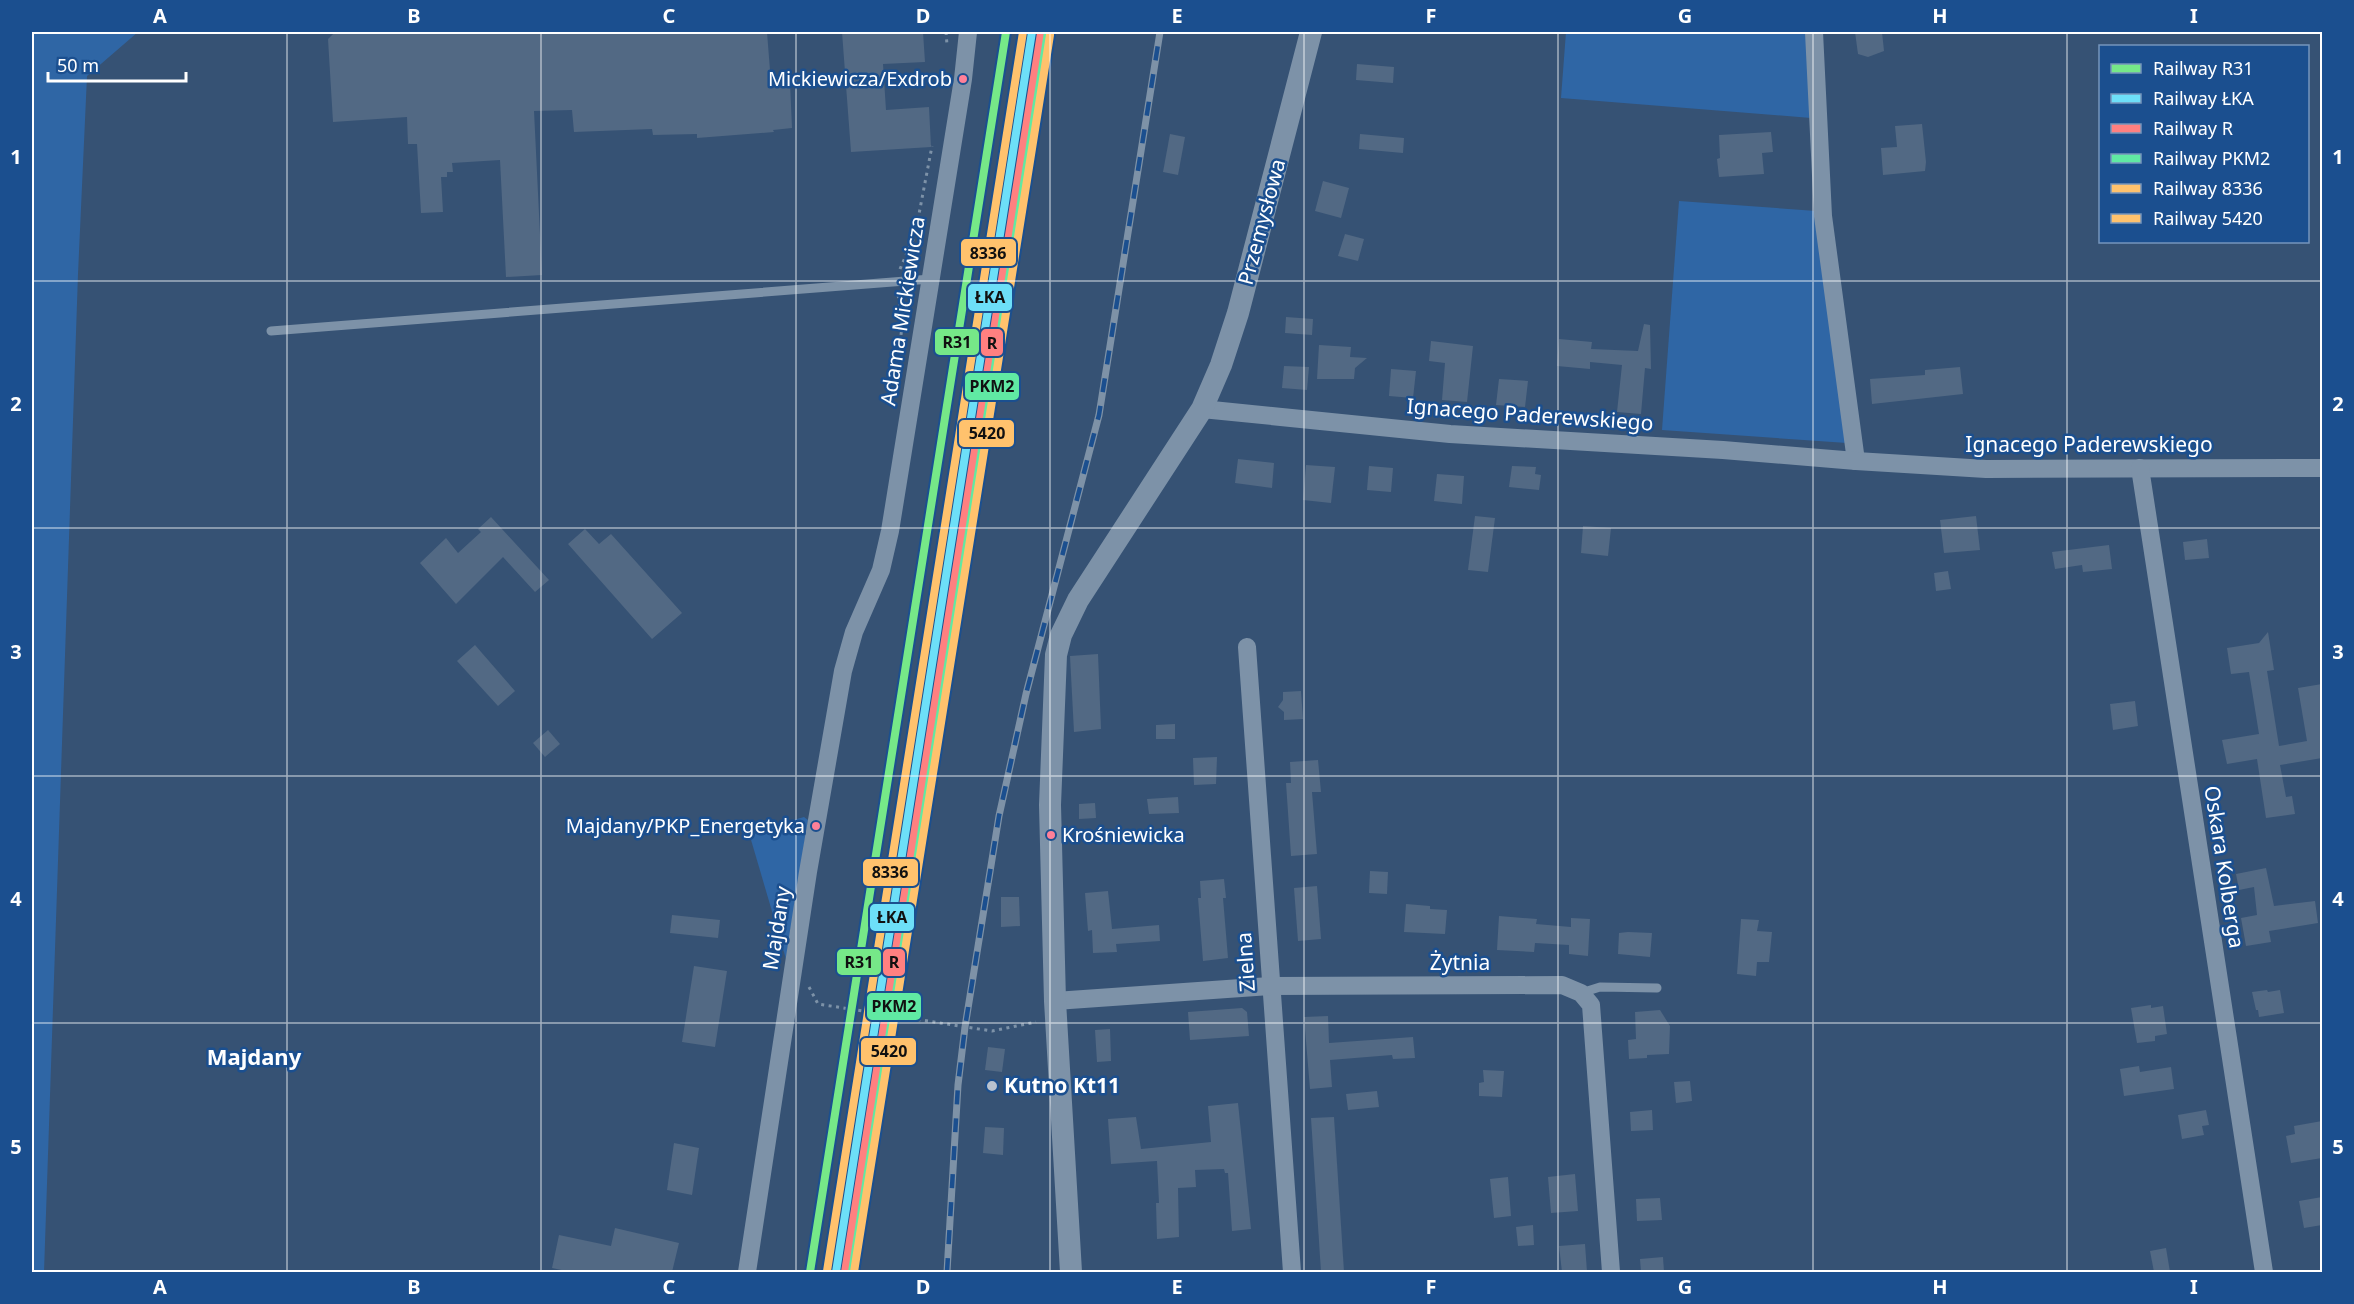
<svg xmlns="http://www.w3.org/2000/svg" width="2354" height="1304" font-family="'Noto Sans',sans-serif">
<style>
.green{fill:#2f66a5}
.building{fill:#526984}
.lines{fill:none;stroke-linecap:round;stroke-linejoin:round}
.path{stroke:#7d92a8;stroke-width:3;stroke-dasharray:3 4.5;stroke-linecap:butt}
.service{stroke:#7d92a8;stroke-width:9}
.minor{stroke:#7d92a8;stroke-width:18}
.tertiary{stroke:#7d92a8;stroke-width:22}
.rail-casing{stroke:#7e92a7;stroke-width:7}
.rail{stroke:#1b4f8f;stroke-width:4.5;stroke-dasharray:14;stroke-linecap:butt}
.rail-1-casing{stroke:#1b4f8f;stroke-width:12}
.rail-2-casing{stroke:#1b4f8f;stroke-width:12}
.rail-3-casing{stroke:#1b4f8f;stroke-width:12}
.rail-4-casing{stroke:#1b4f8f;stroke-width:12}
.rail-5-casing{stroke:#1b4f8f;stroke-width:12}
.rail-6-casing{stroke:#1b4f8f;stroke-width:12}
.rail-1{stroke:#76e888;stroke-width:8}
.rail-2{stroke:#6ddff8;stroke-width:8}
.rail-3{stroke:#ff8080;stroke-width:8}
.rail-4{stroke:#60e9a3;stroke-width:8}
.rail-5{stroke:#ffc26d;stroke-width:8}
.rail-6{stroke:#ffc26d;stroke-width:8}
.grid{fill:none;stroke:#fff;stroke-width:1.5;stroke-opacity:0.55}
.bus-dot{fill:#ff8098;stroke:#1b4f8f;stroke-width:2}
.poi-dot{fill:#b9c2ce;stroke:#1b4f8f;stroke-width:2}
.labels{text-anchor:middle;stroke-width:5;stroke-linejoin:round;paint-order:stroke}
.bus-label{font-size:20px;fill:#fff;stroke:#1b4f8f;text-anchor:end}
.street-label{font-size:21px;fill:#fff;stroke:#1b4f8f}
.poi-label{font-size:21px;font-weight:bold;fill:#fff;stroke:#1b4f8f;text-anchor:start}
.neighbourhood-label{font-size:22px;font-weight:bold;fill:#fff;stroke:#1b4f8f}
.line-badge{stroke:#1b4f8f;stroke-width:2}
.pale-badge-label{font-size:16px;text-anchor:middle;font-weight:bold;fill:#111}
.neatline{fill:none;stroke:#fff;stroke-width:2}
.grid-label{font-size:20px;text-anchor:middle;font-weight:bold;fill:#fff}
</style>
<rect width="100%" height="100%" fill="#365274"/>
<g class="green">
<polygon points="32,32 138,32 87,76 78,274 44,1272 32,1272"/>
<polygon points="1566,32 1806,32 1811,118 1561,98"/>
<polygon points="1679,201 1816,211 1847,443 1662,430"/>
<polygon points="804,817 808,820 786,959 749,833"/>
</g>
<g class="building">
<polygon points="335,32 767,32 771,83 790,82 792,128 773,130 774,132 697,138 697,134 653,135 652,129 574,132 572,110 534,111 542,275 506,277 500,160 452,163 453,172 447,172 447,177 441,177 443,212 421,213 417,144 408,144 407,117 333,122 328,39"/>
<polygon points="842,32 923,32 925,62 883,64 886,110 929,107 931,147 851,152"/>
<polygon points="1855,32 1882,32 1884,51 1868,57 1858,54"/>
<polygon points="1357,64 1394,67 1393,83 1356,80"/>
<polygon points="1922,124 1926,162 1925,171 1883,175 1881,148 1897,147 1895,126"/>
<polygon points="1771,132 1773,152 1762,153 1764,174 1719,177 1717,159 1720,158 1719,135"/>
<polygon points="1170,134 1185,137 1178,175 1163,172"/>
<polygon points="1360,134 1404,138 1403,153 1359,149"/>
<polygon points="1323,181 1349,188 1341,218 1315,211"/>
<polygon points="1345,234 1364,239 1358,261 1338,256"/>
<polygon points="1286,317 1313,319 1312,335 1285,333"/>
<polygon points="1644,324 1650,325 1651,369 1645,368 1641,414 1617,412 1622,365 1590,362 1590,369 1557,366 1559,339 1592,342 1591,349 1638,351"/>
<polygon points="1431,341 1473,346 1467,402 1442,400 1445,363 1429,361"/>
<polygon points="1319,345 1351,347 1350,357 1367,358 1355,368 1354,379 1317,379"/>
<polygon points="1284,366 1309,367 1307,390 1282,388"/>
<polygon points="1960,367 1963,394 1872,404 1870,379 1925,375 1925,370"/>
<polygon points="1391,369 1416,371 1413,398 1389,396"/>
<polygon points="1499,379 1528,381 1525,407 1496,405"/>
<polygon points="1238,459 1274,463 1272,488 1235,483"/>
<polygon points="1306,465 1335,467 1331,503 1303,500"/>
<polygon points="1369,466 1393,468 1391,492 1367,490"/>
<polygon points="1512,466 1536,467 1535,474 1541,475 1539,490 1509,487"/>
<polygon points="1437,474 1464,476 1462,504 1434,501"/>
<polygon points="1475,516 1495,518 1488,572 1468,570"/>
<polygon points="1976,516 1980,550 1944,553 1940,520"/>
<polygon points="491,517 549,580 535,592 503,557 456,604 420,563 446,538 458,553 481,532 478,529"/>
<polygon points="1583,526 1611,528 1608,556 1581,553"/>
<polygon points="585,529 599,544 611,534 682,613 652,639 568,544"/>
<polygon points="2207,539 2209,558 2185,560 2183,542"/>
<polygon points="2109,545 2112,569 2083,572 2082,565 2055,569 2052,552"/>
<polygon points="1948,571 1951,589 1936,591 1934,573"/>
<polygon points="2268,632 2274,670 2267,671 2279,746 2307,741 2298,688 2322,684 2322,758 2280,765 2286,797 2292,796 2295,814 2266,818 2257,759 2227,764 2222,740 2259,734 2249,672 2231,674 2227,648 2259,643"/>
<polygon points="475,645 515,691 498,706 457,661"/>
<polygon points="1098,654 1101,729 1074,732 1070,656"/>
<polygon points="1301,691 1303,719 1284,720 1284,712 1278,707 1283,700 1283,692"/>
<polygon points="2135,701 2138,726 2113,730 2110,704"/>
<polygon points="1175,724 1175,739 1156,739 1156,725"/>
<polygon points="548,730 560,744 545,757 533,743"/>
<polygon points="1217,757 1216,784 1194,785 1193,758"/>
<polygon points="1318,760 1321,792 1312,792 1317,854 1291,856 1286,783 1291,783 1290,762"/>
<polygon points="1178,797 1179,813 1149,814 1147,799"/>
<polygon points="1095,803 1096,818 1079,819 1079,804"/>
<polygon points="2266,868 2274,906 2315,901 2318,923 2269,931 2271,942 2246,946 2241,918 2257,915 2254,887 2239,890 2236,874"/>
<polygon points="1370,871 1388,872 1387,894 1369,893"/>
<polygon points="1224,879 1226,898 1223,898 1228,958 1203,961 1198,898 1201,898 1200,881"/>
<polygon points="1317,886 1321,939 1298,941 1294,888"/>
<polygon points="1108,891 1112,929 1159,925 1160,941 1116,944 1117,952 1093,953 1092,930 1088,931 1085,893"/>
<polygon points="1001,897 1019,897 1020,926 1001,927"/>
<polygon points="1406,904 1430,906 1430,909 1447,910 1445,934 1404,932"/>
<polygon points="672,915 720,920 718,938 670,933"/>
<polygon points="1499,916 1537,919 1536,924 1571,927 1571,918 1590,919 1588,956 1569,954 1569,945 1535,943 1534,952 1497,950"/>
<polygon points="1741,919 1759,920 1757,931 1772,932 1769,962 1757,962 1756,976 1737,974"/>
<polygon points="1628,932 1652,933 1650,957 1618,954 1619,933"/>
<polygon points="694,966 727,971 715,1047 682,1042"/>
<polygon points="2267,990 2268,992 2280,990 2284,1013 2259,1017 2258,1010 2256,1010 2252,992"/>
<polygon points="2151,1005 2151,1008 2163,1006 2167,1034 2155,1036 2155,1041 2137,1043 2131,1008"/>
<polygon points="1242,1008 1247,1012 1249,1036 1190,1040 1188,1012"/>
<polygon points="1660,1010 1670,1026 1669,1054 1647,1055 1647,1058 1629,1059 1628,1040 1636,1039 1635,1012"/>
<polygon points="1328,1016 1329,1043 1413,1037 1415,1058 1393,1059 1392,1055 1330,1060 1332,1087 1310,1089 1304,1017"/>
<polygon points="1110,1029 1111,1061 1097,1062 1095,1030"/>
<polygon points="988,1047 1005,1049 1002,1072 985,1070"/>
<polygon points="2139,1066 2140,1072 2171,1067 2174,1089 2124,1096 2120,1069"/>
<polygon points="1483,1070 1504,1071 1502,1097 1479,1096 1479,1083 1484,1082"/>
<polygon points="1690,1081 1692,1101 1676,1103 1674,1082"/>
<polygon points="1377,1091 1379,1107 1348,1110 1346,1094"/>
<polygon points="1238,1103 1251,1229 1232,1231 1228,1173 1225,1173 1224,1169 1195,1170 1196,1187 1178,1188 1179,1237 1157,1239 1156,1203 1159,1203 1157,1161 1111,1164 1108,1119 1136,1117 1141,1149 1211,1142 1208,1106"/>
<polygon points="1652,1110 1653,1130 1631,1131 1630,1112"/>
<polygon points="2206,1110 2209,1125 2202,1126 2204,1135 2182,1139 2178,1115"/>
<polygon points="1334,1117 1344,1272 1321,1272 1311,1118"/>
<polygon points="2322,1121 2322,1158 2291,1163 2286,1136 2295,1134 2294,1126"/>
<polygon points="985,1127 1004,1128 1003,1155 983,1153"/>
<polygon points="674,1143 699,1148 692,1195 667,1190"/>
<polygon points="1575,1174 1578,1211 1551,1213 1548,1177"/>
<polygon points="1508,1177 1511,1216 1494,1218 1490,1179"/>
<polygon points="2322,1197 2322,1225 2304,1228 2299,1201"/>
<polygon points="1660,1198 1662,1220 1637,1221 1636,1199"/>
<polygon points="1533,1225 1534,1245 1518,1246 1516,1227"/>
<polygon points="615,1228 679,1243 672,1272 571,1272 552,1268 559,1235 611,1246"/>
<polygon points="1585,1244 1587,1272 1562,1272 1559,1246"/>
<polygon points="2166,1248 2170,1272 2154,1272 2150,1251"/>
<polygon points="1663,1257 1664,1272 1641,1272 1640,1259"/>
</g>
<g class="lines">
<g class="path">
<polyline points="946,32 947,45"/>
<polyline points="900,269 915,235 932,146"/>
<polyline points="898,295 903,320 900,342"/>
<polyline points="809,987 818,1004 992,1031 1036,1022"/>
</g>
<g class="service">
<polyline points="271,331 931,279"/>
<polyline points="1581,993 1600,987 1657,988"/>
</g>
<g class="minor">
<polyline points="1814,32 1823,216 1856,461"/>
<polyline points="1202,409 1450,434 1723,450 1856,461 1986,469 2322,468"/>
<polyline points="2140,468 2264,1272"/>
<polyline points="1247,647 1292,1272"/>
<polyline points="1055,1001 1270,986 1562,985 1581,993 1591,1005 1611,1272"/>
<polyline points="747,1272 808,872 843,671 854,632 881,570 890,531 963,79 968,32"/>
</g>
<polyline class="tertiary" points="1071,1272 1055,1001 1050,805 1056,655 1061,635 1078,600 1202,409 1221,365 1238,313 1311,32"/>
<defs>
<polyline id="rail" points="947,1272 958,1085 965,1027 999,816 1026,694 1099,415 1160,32"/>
</defs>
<use href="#rail" class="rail-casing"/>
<use href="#rail" class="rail"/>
<defs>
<polyline id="rail-1" points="810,1272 1006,32"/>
<polyline id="rail-2" points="836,1272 1032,32"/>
<polyline id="rail-3" points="845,1272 1041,33"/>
<polyline id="rail-4" points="852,1272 1048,32"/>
<polyline id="rail-5" points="827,1271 1023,32"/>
<polyline id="rail-6" points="854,1272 1050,35"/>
</defs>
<use href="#rail-1" class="rail-1-casing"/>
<use href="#rail-2" class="rail-2-casing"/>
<use href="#rail-3" class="rail-3-casing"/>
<use href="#rail-4" class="rail-4-casing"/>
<use href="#rail-5" class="rail-5-casing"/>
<use href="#rail-6" class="rail-6-casing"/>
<use href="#rail-1" class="rail-1"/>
<use href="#rail-2" class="rail-2"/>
<use href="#rail-3" class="rail-3"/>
<use href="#rail-4" class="rail-4"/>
<use href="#rail-5" class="rail-5"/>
<use href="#rail-6" class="rail-6"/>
</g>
<path class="grid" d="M287,32V1272M541,32V1272M796,32V1272M1050,32V1272M1304,32V1272M1558,32V1272M1813,32V1272M2067,32V1272M32,281H2322M32,528H2322M32,776H2322M32,1023H2322"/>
<g class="bus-dot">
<circle cx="963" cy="79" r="5"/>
<circle cx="816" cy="826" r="5"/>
<circle cx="1051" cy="835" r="5"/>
</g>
<circle class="poi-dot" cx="992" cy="1086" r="6"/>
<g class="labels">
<g class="bus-label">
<text x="952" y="86">Mickiewicza/Exdrob</text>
<text x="805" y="833">Majdany/PKP_Energetyka</text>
<text x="1062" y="842" text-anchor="start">Krośniewicka</text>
</g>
<g class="street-label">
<text transform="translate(1262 222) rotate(-75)" y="7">Przemysłowa</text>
<text transform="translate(903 311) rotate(-81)" y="7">Adama Mickiewicza</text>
<text transform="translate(1530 415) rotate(4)" y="7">Ignacego Paderewskiego</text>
<text x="2089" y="452">Ignacego Paderewskiego</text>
<text transform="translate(2224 867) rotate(81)" y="7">Oskara Kolberga</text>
<text transform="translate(777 928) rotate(-81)" y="7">Majdany</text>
<text transform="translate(1246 962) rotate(-94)" y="7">Zielna</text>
<text x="1460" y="970">Żytnia</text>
</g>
<g class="poi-label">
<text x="1004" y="1093">Kutno Kt11</text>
</g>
<g class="neighbourhood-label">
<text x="254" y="1065">Majdany</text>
</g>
</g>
<g class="line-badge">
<rect x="960" y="238" width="57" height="29" rx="6" fill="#ffc26d"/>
<rect x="967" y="283" width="46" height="29" rx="6" fill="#6ddff8"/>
<rect x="934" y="328" width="46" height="28" rx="6" fill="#76e888"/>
<rect x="980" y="328" width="24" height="29" rx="6" fill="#ff8080"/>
<rect x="964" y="372" width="56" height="29" rx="6" fill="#60e9a3"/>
<rect x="958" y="419" width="57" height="29" rx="6" fill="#ffc26d"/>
<rect x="862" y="858" width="57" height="29" rx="6" fill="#ffc26d"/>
<rect x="869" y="903" width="46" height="29" rx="6" fill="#6ddff8"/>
<rect x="836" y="948" width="46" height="28" rx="6" fill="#76e888"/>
<rect x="882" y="948" width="24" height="29" rx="6" fill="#ff8080"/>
<rect x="866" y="992" width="56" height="29" rx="6" fill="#60e9a3"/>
<rect x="860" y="1037" width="57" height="29" rx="6" fill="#ffc26d"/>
</g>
<g class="pale-badge-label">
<text x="988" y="259">8336</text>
<text x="990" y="303">ŁKA</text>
<text x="957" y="348">R31</text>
<text x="992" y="349">R</text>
<text x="992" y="392">PKM2</text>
<text x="987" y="439">5420</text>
<text x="890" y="878">8336</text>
<text x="892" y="923">ŁKA</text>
<text x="859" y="968">R31</text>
<text x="894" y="968">R</text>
<text x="894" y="1012">PKM2</text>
<text x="889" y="1057">5420</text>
</g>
<rect width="2354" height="1304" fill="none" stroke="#1b4f8f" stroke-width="66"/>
<rect x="2099" y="45" width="210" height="198" fill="#1b4f8f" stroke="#7695bc" stroke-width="1.5"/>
<rect x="2111" y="64" width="30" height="9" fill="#76e888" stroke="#7695bc" stroke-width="1.5"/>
<text x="2153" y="75" font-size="18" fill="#ffffff">Railway R31</text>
<rect x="2111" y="94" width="30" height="9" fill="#6ddff8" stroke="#7695bc" stroke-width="1.5"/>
<text x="2153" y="105" font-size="18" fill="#ffffff">Railway ŁKA</text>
<rect x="2111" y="124" width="30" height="9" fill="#ff8080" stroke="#7695bc" stroke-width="1.5"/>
<text x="2153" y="135" font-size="18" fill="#ffffff">Railway R</text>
<rect x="2111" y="154" width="30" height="9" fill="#60e9a3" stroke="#7695bc" stroke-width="1.5"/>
<text x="2153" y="165" font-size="18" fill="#ffffff">Railway PKM2</text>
<rect x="2111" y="184" width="30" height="9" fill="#ffc26d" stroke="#7695bc" stroke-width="1.5"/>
<text x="2153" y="195" font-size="18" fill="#ffffff">Railway 8336</text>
<rect x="2111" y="214" width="30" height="9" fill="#ffc26d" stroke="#7695bc" stroke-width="1.5"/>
<text x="2153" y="225" font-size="18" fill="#ffffff">Railway 5420</text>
<path d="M48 72v9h138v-9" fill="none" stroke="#ffffff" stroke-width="3"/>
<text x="57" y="72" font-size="18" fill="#ffffff" stroke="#1b4f8f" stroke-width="4.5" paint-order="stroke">50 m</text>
<rect x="33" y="33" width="2288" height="1238" class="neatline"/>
<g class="grid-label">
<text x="160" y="23">A</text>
<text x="414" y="23">B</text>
<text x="669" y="23">C</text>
<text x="923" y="23">D</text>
<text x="1177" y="23">E</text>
<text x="1431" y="23">F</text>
<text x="1685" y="23">G</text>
<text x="1940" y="23">H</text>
<text x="2194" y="23">I</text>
<text x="16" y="164">1</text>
<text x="2338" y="164">1</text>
<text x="16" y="411">2</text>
<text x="2338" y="411">2</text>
<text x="16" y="659">3</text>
<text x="2338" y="659">3</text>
<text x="16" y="906">4</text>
<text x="2338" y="906">4</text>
<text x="16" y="1154">5</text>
<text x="2338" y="1154">5</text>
<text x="160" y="1294">A</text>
<text x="414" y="1294">B</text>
<text x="669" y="1294">C</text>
<text x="923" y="1294">D</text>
<text x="1177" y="1294">E</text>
<text x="1431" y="1294">F</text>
<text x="1685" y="1294">G</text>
<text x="1940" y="1294">H</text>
<text x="2194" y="1294">I</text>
</g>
</svg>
